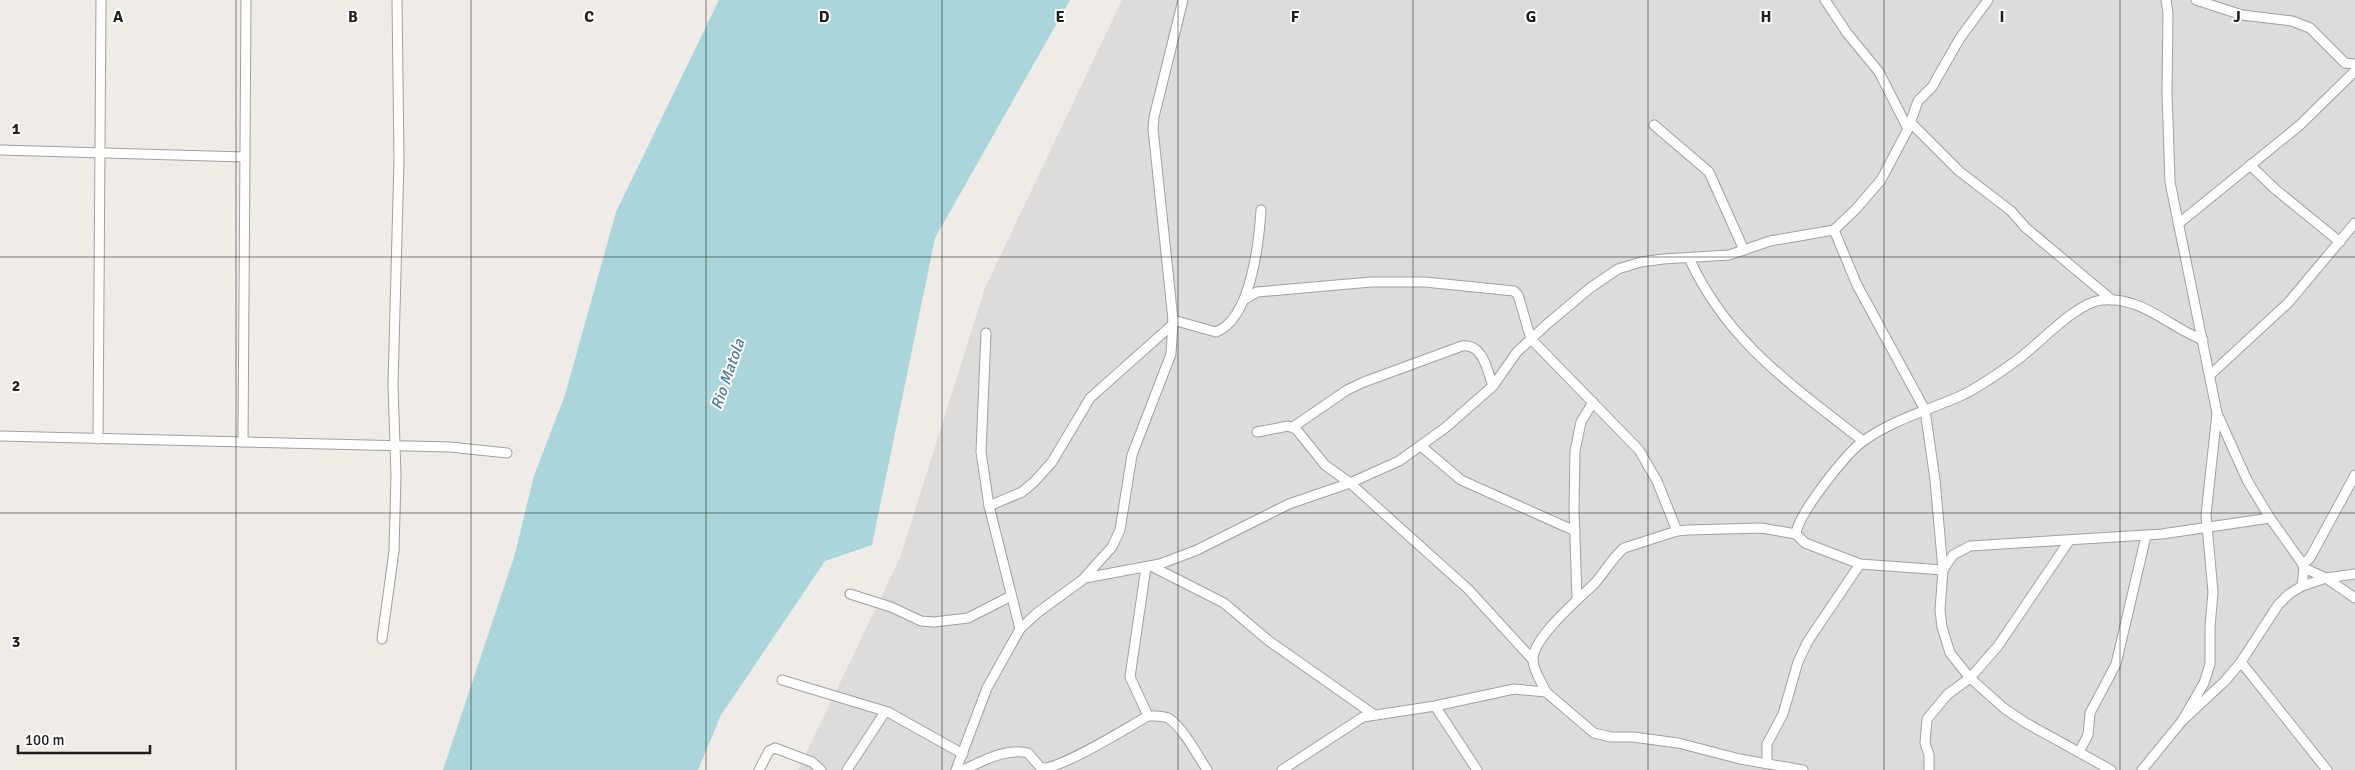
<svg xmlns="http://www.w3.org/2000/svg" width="2355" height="770" font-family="Signika,sans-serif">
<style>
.residential{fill:#dddcdc}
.water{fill:#aad5da}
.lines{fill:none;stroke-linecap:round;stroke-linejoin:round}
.minor-casing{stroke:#a0a0a0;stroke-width:11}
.minor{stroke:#fff;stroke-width:9}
.grid{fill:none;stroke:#1f1f1f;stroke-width:1;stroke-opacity:0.55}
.labels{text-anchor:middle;stroke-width:4;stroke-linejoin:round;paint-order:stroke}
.water-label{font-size:16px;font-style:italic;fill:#4c7c99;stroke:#fff}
.grid-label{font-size:16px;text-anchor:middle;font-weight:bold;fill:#1f1f1f;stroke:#fff;stroke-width:4;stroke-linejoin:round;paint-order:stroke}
</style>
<rect width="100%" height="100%" fill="#efebe6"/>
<polygon class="residential" points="1122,0 2355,0 2355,770 798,770 900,558 985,288"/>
<polygon class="water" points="719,0 1070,0 935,238 872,545 825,561 721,715 698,770 443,770 515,554 534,476 565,395 616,212"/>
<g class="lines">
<defs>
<g id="minor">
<polyline points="1825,0 1847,33 1879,72 1908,129"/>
<polyline points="2166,0 2168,13 2167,92 2170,182 2217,413 2247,480 2270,518 2302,563 2304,568 2302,586"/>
<polyline points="2196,0 2242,15 2292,21 2310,28 2345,63 2355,64"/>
<polyline points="1910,122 1959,171 2011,211 2026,228 2112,300"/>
<polyline points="1654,125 1709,172 1744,250"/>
<polyline points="0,150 245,157"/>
<polyline points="2250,165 2275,189 2340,242"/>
<polyline points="2178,224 2300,125 2355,71"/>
<polyline points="1834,230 1857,285 1925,410 1935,480 1943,570 1940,610 1942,627 1950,653 1970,678 2005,709 2026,723 2111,770"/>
<path d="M1689,258C1727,342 1793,386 1863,441"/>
<polyline points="1245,299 1257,292 1371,282 1425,282 1514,291 1518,295 1531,339 1639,450 1657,481 1677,531"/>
<path d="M1173,320L1216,332C1251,319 1259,242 1261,210"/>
<polyline points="986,333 981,452 989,506 1020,629"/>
<path d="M2203,340C2169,327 2142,296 2102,300C2074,303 2037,347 2013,363C1996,375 1977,389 1958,397C1926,411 1890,421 1862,442C1845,455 1798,514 1796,534L1805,543L1860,564L1943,570L1953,555L1970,546L2162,534L2270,518"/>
<polyline points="2210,375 2288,303 2355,223"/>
<path d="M1293,427L1347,390L1364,382L1462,346C1483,343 1487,370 1493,386"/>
<polyline points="1257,432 1288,426 1296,429 1325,465 1350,483 1468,589 1533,660"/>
<polyline points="0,436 450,447 507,453"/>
<polyline points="98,439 101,0"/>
<polyline points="243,442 246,0"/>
<polyline points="1421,446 1461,480 1575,531"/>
<polyline points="989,506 1022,492 1034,482 1052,462 1090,398 1172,325"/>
<polyline points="2302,563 2305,562 2310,558 2355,475"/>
<polyline points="1151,566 1224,603 1269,641 1373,714"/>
<path d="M1146,567L1130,677L1148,716C1154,716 1162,715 1168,718C1182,726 1198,756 1207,770"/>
<polyline points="2304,568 2326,578 2355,598"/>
<polyline points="1085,577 1112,547 1120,530 1132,455 1171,354 1173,320 1153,129 1154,117 1183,0"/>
<polyline points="850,594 891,607 921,621 934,622 968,618 1011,596"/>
<polyline points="1577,598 1574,509 1575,451 1581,422 1593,402"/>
<polyline points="382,639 394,551 396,476 393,385 399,160 397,0"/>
<polyline points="2241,662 2327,770"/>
<polyline points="782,680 888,712 963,754"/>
<path d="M1546,692C1542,683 1533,670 1533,660C1532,638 1580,598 1595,583C1605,572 1612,558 1624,548L1677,531L1688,530L1761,528L1796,534"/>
<polyline points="1435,706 1477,770"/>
<polyline points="2182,721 2204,683 2210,664 2210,627 2213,592 2206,515 2217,413"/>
<polyline points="2079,752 2088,735 2090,713 2116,664 2146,536"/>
<polyline points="1767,763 1767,744 1783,714 1798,662 1808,641 1860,564"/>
<polyline points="759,770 769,751 775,748 812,762 821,770"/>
<polyline points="847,770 885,712"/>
<polyline points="956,770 987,688 1020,629 1037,613 1085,578 1160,564 1197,550 1289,504 1350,483 1399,461 1445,428 1493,386 1517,352 1546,325 1590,288 1618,269 1641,262 1663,259 1729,255 1770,241 1834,230 1856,209 1881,180 1908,129 1918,101 1932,87 1960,38 1988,0"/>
<path d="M963,770C981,762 1007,747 1028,753L1041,768C1060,770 1128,727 1148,716"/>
<polyline points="1282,770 1363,717 1435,706 1514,689 1546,692 1594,733 1611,737 1633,737 1678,743 1740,759 1803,770"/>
<polyline points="1929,770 1929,755 1925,743 1927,719 1948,694 1970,678 1998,646 2069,541"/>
<polyline points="2142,770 2182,721 2225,681 2241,662 2278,605 2289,594 2302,586 2326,578 2355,574"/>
</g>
</defs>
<use href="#minor" class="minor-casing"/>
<use href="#minor" class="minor"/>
</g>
<path class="grid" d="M236,0V770M471,0V770M706,0V770M942,0V770M1178,0V770M1413,0V770M1648,0V770M1884,0V770M2120,0V770M0,257H2355M0,513H2355"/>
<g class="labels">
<g class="water-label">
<text transform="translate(727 374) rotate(-71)" y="6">Rio Matola</text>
</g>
</g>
<g class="grid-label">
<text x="118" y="22">A</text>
<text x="353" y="22">B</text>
<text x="589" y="22">C</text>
<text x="824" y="22">D</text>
<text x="1060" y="22">E</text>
<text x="1295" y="22">F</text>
<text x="1531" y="22">G</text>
<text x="1766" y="22">H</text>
<text x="2002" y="22">I</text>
<text x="2237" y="22">J</text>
<text x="16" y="134">1</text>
<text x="16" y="391">2</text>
<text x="16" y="647">3</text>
</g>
<path d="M18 745v8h132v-8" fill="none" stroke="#1f1f1f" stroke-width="2.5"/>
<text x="25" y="745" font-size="15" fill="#1f1f1f" stroke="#ffffff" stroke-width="4" paint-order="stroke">100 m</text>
</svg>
